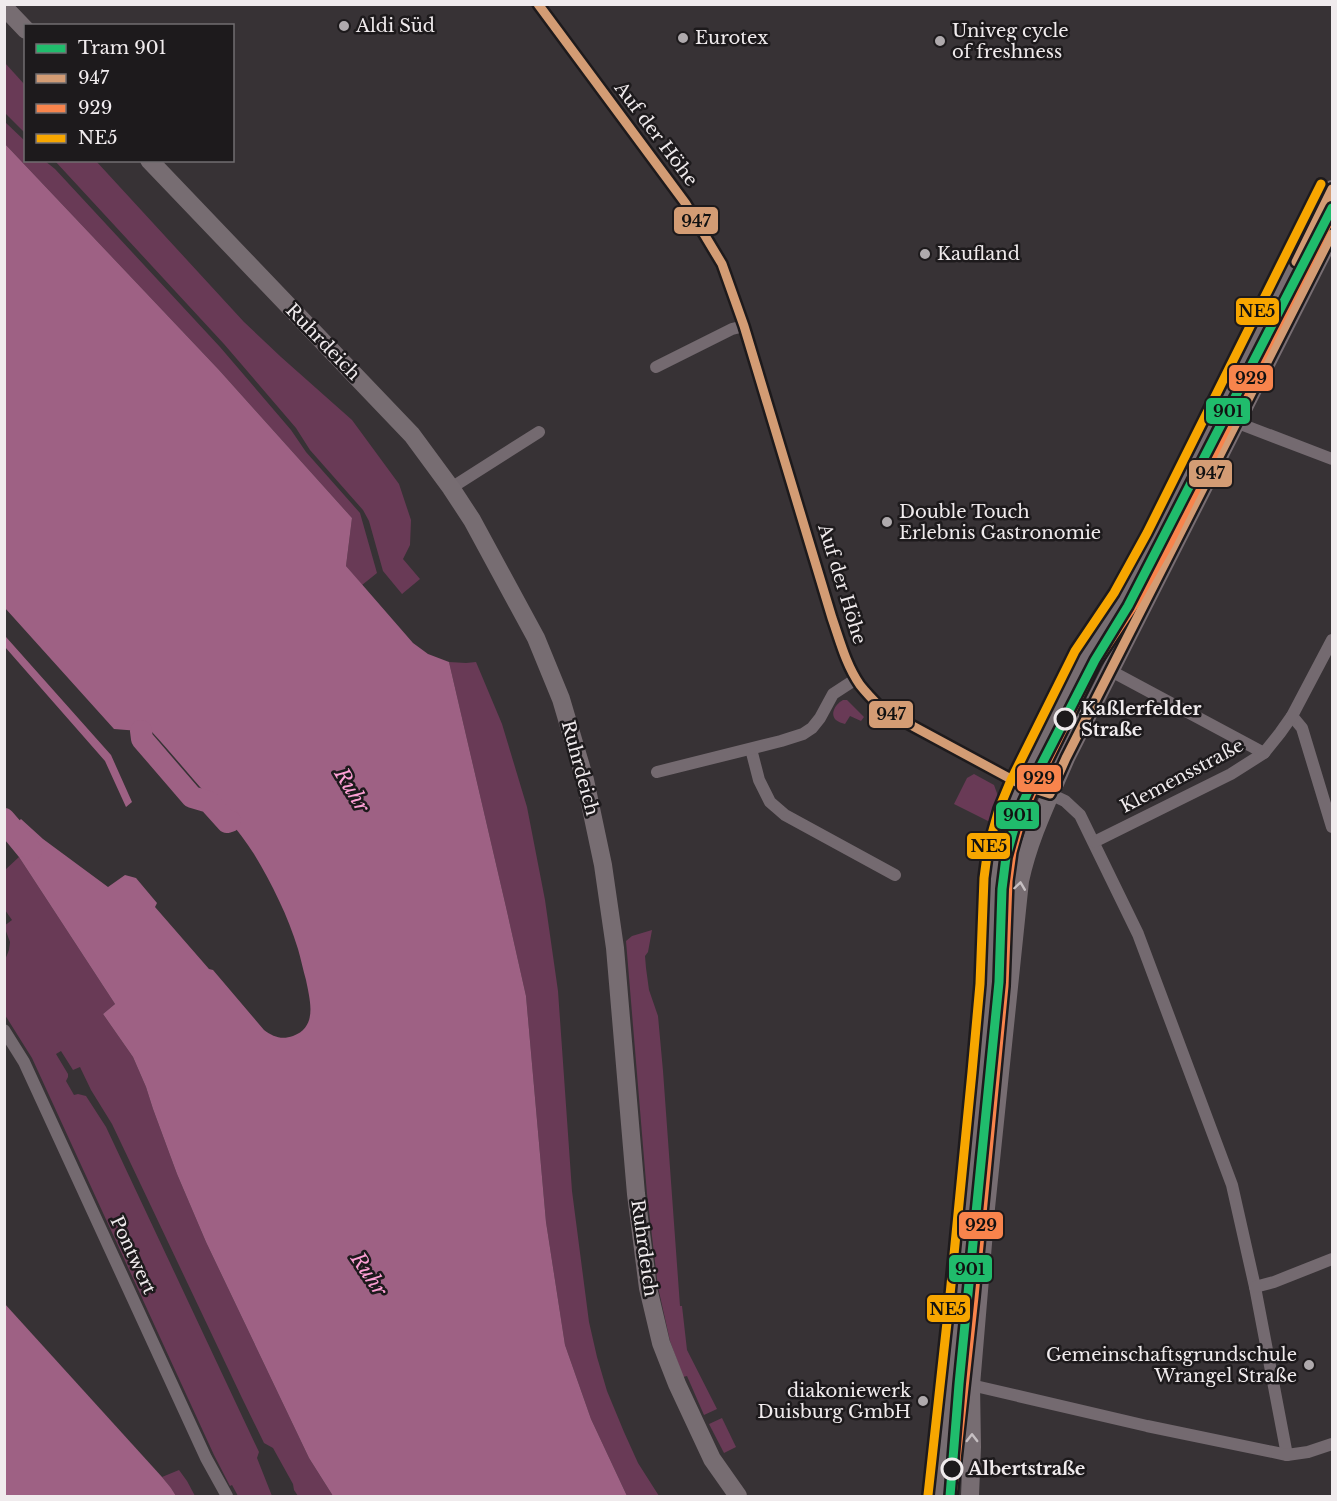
<svg xmlns="http://www.w3.org/2000/svg" width="1337" height="1501" font-family="'Libre Baskerville',serif">
<style>
.green{fill:#693a56}
.water{fill:#9e6184}
.lines{fill:none;stroke-linecap:round;stroke-linejoin:round}
.river{stroke:#9e6184;stroke-width:22}
.street{stroke:#746a70;stroke-width:12}
.secondary{stroke:#776d72;stroke-width:18}
.bus-1-casing{stroke:#1d1a1c;stroke-width:14}
.bus-2-casing{stroke:#1d1a1c;stroke-width:14}
.bus-3-casing{stroke:#1d1a1c;stroke-width:14}
.bus-1{stroke:#d39c74;stroke-width:9}
.bus-2{stroke:#f8844c;stroke-width:9}
.bus-3{stroke:#f7a600;stroke-width:9}
.tram-1-casing{stroke:#1d1a1c;stroke-width:14}
.tram-1{stroke:#20bc6c;stroke-width:9}
.oneway{stroke:#c6bfc2}
.poi-dot{fill:#afaaad;stroke:#1d1a1c;stroke-width:2}
.stop-dot{fill:#1d1a1c;stroke:#f0ebed;stroke-width:3}
.labels{text-anchor:middle;stroke-width:5;stroke-linejoin:round;paint-order:stroke}
.poi-label{font-size:18px;fill:#f0ebed;stroke:#1d1a1c;text-anchor:start}
.street-label{font-size:18px;fill:#f0ebed;stroke:#1d1a1c}
.stop-label{font-size:18px;font-weight:bold;fill:#f0ebed;stroke:#1d1a1c;text-anchor:start}
.water-label{font-size:20px;font-style:italic;fill:#fea1d6;stroke:#1d1a1c}
.line-badge{stroke:#1d1a1c;stroke-width:2}
.pale-badge-label{font-size:16px;text-anchor:middle;font-weight:bold;fill:#111}
</style>
<rect width="100%" height="100%" fill="#373235"/>
<g class="green">
<polygon points="5,63 25,85 25,133 5,113"/>
<polygon points="4,121 25,141 26,160 45,161 55,169 220,347 291,430 306,452 360,513 377,573 362,585 346,566 352,518 219,370 5,144"/>
<polygon points="55,161 96,161 244,322 281,357 352,420 399,484 411,520 410,545 403,559 420,579 402,594 383,571 369,521 363,510 310,450 296,428 224,344"/>
<polygon points="449,662 466,663 476,662 502,724 527,807 545,900 558,991 572,1191 589,1322 597,1357 607,1391 624,1432 638,1463 659,1496 627,1496 591,1419 565,1345 546,1222 526,996 506,907"/>
<path d="M843,700H847L864,717L861,721L850,716L845,724C842,723 838,722 836,720C829,713 837,703 843,700Z"/>
<polygon points="974,774 994,785 998,796 990,822 954,804 967,778"/>
<polygon points="19,857 115,1004 103,1014 133,1057 146,1087 153,1109 177,1174 206,1242 309,1458 333,1496 298,1496 294,1490 293,1484 273,1448 264,1443 242,1398 112,1124 91,1090 80,1067 73,1070 61,1051 56,1054 68,1074 68,1077 66,1081 74,1095 78,1094 86,1096 106,1127 259,1452 257,1458 272,1496 238,1496 232,1485 230,1486 214,1455 32,1058 5,1015 5,960 9,950 10,942 4,926 12,920 5,910 5,870"/>
<polygon points="652,930 648,952 645,956 646,968 649,990 658,1016 663,1071 680,1306 682,1306 687,1350 717,1409 704,1415 687,1376 683,1377 670,1341 658,1287 647,1194 626,941 632,936"/>
<polygon points="722,1418 736,1447 724,1453 709,1424"/>
<polygon points="179,1470 187,1481 195,1496 176,1496 171,1488 162,1477"/>
</g>
<g class="water">
<path d="M5,144L219,370L352,518L346,566L413,643L428,654L449,662L506,907L526,996L546,1222L565,1345L591,1419L627,1496H333L309,1458L206,1242L177,1174L153,1109L146,1087L133,1057L103,1014L115,1004L19,857L5,840V834L21,819L43,839L108,887L125,875L136,878L157,903L155,907L209,969L213,970L264,1030C273,1037 282,1040 293,1036C318,1027 310,1000 306,980C303,970 301,959 298,949C288,916 272,884 254,854C239,830 219,809 200,787C184,769 169,750 152,732L114,729L5,608Z"/>
<polygon points="5,624 6,637 111,755 132,802 126,807 105,761 5,647"/>
<polygon points="4,1303 162,1477 171,1488 176,1496 5,1496"/>
</g>
<g class="lines">
<g class="river">
<polyline points="141,731 142,739 192,797 209,802 227,822 230,821"/>
<polyline points="4,819 31,850"/>
</g>
<g class="street">
<path d="M538,4L686,204L722,264L744,326L832,618C839,638 844,659 855,677C862,690 873,700 883,710L1022,785"/>
<polyline points="656,367 732,329 744,326"/>
<polyline points="1230,420 1332,459"/>
<polyline points="451,488 539,432"/>
<polyline points="1111,671 1264,753"/>
<polyline points="1292,716 1302,728 1332,827"/>
<polyline points="751,749 759,780 770,802 785,815 895,875"/>
<polyline points="657,772 781,741 803,734 812,728 820,718 833,694 856,679"/>
<polyline points="1050,794 1065,801 1080,815 1138,934 1232,1185 1255,1287 1287,1455"/>
<polyline points="1094,842 1231,774 1264,753 1280,733 1292,716 1332,640"/>
<polyline points="4,1030 24,1062 206,1458 227,1496"/>
<polyline points="1255,1287 1274,1282 1332,1259"/>
<polyline points="953,1384 971,1385 1147,1426 1287,1455 1308,1452 1332,1444"/>
</g>
<g class="secondary">
<polyline points="4,7 26,30"/>
<polyline points="149,160 412,435 451,488 472,520 536,638 561,699 585,780 603,865 615,948 636,1194 648,1288 661,1343 677,1384 712,1459 738,1496"/>
<polyline points="940,1496 962,1296 984,1073 992,985 996,880 1000,850 1011,812 1022,785 1086,656 1124,599 1158,539 1332,189"/>
<path d="M970,1496L972,1447L971,1385L986,1208L1020,881C1029,838 1049,798 1066,758L1332,234"/>
</g>
<defs>
<g id="bus-1">
<path d="M538,4L686,204L722,264L744,326L832,618C840,641 846,665 860,685C867,694 875,702 883,710L1022,785L1050,794L1066,758L1332,234"/>
<polyline points="1296,262 1332,189"/>
</g>
<polyline id="bus-2" points="952,1496 974,1297 1004,986 1008,881 1012,852 1022,816 1033,790 1096,662 1134,605 1169,544 1332,215"/>
<polyline id="bus-3" points="928,1495 950,1295 972,1072 980,984 984,878 988,848 999,809 1011,780 1075,651 1114,593 1147,533 1321,184"/>
</defs>
<use href="#bus-1" class="bus-1-casing"/>
<use href="#bus-2" class="bus-2-casing"/>
<use href="#bus-3" class="bus-3-casing"/>
<use href="#bus-1" class="bus-1"/>
<use href="#bus-2" class="bus-2"/>
<use href="#bus-3" class="bus-3"/>
<defs>
<polyline id="tram-1" points="950,1496 959,1384 999,982 1002,889 1006,857 1018,814 1030,787 1095,660 1128,606 1332,208"/>
</defs>
<use href="#tram-1" class="tram-1-casing"/>
<use href="#tram-1" class="tram-1"/>
</g>
<defs><path id="oneway-chevron" d="M-2-3.5L2.5 0L-2 3.5" fill="none" stroke-width="1.6" stroke-linecap="round" stroke-linejoin="round" transform="scale(1.5)"/></defs>
<g class="oneway">
<use href="#oneway-chevron" transform="translate(1020 886) rotate(-82)"/>
<use href="#oneway-chevron" transform="translate(972 1438) rotate(-90)"/>
</g>
<g class="poi-dot">
<circle cx="344" cy="26" r="6"/>
<circle cx="683" cy="38" r="6"/>
<circle cx="940" cy="41" r="6"/>
<circle cx="925" cy="254" r="6"/>
<circle cx="887" cy="522" r="6"/>
<circle cx="1309" cy="1365" r="6"/>
<circle cx="923" cy="1401" r="6"/>
</g>
<g class="stop-dot">
<circle cx="1065" cy="719" r="10"/>
<circle cx="952" cy="1469" r="10"/>
</g>
<g class="labels">
<g class="poi-label">
<text x="356" y="32">Aldi Süd</text>
<text x="952" y="37">Univeg cycle<tspan x="952" dy="21">of freshness</tspan></text>
<text x="695" y="44">Eurotex</text>
<text x="937" y="260">Kaufland</text>
<text x="899" y="518">Double Touch<tspan x="899" dy="21">Erlebnis Gastronomie</tspan></text>
<text x="1297" y="1361" text-anchor="end">Gemeinschaftsgrundschule<tspan x="1297" dy="21">Wrangel Straße</tspan></text>
<text x="911" y="1397" text-anchor="end">diakoniewerk<tspan x="911" dy="21">Duisburg GmbH</tspan></text>
</g>
<g class="street-label">
<text transform="translate(656 134) rotate(53)" y="6">Auf der Höhe</text>
<text transform="translate(323 342) rotate(46)" y="6">Ruhrdeich</text>
<text transform="translate(842 584) rotate(73)" y="6">Auf der Höhe</text>
<text transform="translate(580 768) rotate(75)" y="6">Ruhrdeich</text>
<text transform="translate(1182 776) rotate(-28)" y="6">Klemensstraße</text>
<text transform="translate(644 1248) rotate(82)" y="6">Ruhrdeich</text>
<text transform="translate(133 1255) rotate(65)" y="6">Pontwert</text>
</g>
<g class="stop-label">
<text x="1081" y="715">Kaßlerfelder<tspan x="1081" dy="21">Straße</tspan></text>
<text x="968" y="1475">Albertstraße</text>
</g>
<g class="water-label">
<text transform="translate(352 790) rotate(59)" y="7">Ruhr</text>
<text transform="translate(369 1274) rotate(56)" y="7">Ruhr</text>
</g>
</g>
<g class="line-badge">
<rect x="673" y="206" width="46" height="29" rx="6" fill="#d39c74"/>
<rect x="1235" y="297" width="45" height="29" rx="6" fill="#f7a600"/>
<rect x="1228" y="364" width="46" height="28" rx="6" fill="#f8844c"/>
<rect x="1205" y="397" width="46" height="28" rx="6" fill="#20bc6c"/>
<rect x="1188" y="459" width="45" height="29" rx="6" fill="#d39c74"/>
<rect x="868" y="700" width="46" height="29" rx="6" fill="#d39c74"/>
<rect x="1016" y="764" width="46" height="29" rx="6" fill="#f8844c"/>
<rect x="995" y="801" width="45" height="29" rx="6" fill="#20bc6c"/>
<rect x="966" y="832" width="45" height="28" rx="6" fill="#f7a600"/>
<rect x="958" y="1211" width="46" height="29" rx="6" fill="#f8844c"/>
<rect x="948" y="1254" width="45" height="29" rx="6" fill="#20bc6c"/>
<rect x="926" y="1294" width="45" height="29" rx="6" fill="#f7a600"/>
</g>
<g class="pale-badge-label">
<text x="696" y="227">947</text>
<text x="1257" y="317">NE5</text>
<text x="1251" y="384">929</text>
<text x="1228" y="417">901</text>
<text x="1210" y="479">947</text>
<text x="891" y="720">947</text>
<text x="1039" y="784">929</text>
<text x="1018" y="821">901</text>
<text x="989" y="852">NE5</text>
<text x="981" y="1231">929</text>
<text x="970" y="1275">901</text>
<text x="948" y="1315">NE5</text>
</g>
<rect width="1337" height="1501" fill="none" stroke="#f0ebed" stroke-width="12"/>
<rect x="24" y="24" width="210" height="138" fill="#1d1a1c" stroke="#716e70" stroke-width="1.5"/>
<rect x="36" y="44" width="30" height="9" fill="#20bc6c" stroke="#716e70" stroke-width="1.5"/>
<text x="78" y="54" font-size="18" fill="#f0ebed">Tram 901</text>
<rect x="36" y="74" width="30" height="9" fill="#d39c74" stroke="#716e70" stroke-width="1.5"/>
<text x="78" y="84" font-size="18" fill="#f0ebed">947</text>
<rect x="36" y="104" width="30" height="9" fill="#f8844c" stroke="#716e70" stroke-width="1.5"/>
<text x="78" y="114" font-size="18" fill="#f0ebed">929</text>
<rect x="36" y="134" width="30" height="9" fill="#f7a600" stroke="#716e70" stroke-width="1.5"/>
<text x="78" y="144" font-size="18" fill="#f0ebed">NE5</text>
</svg>
